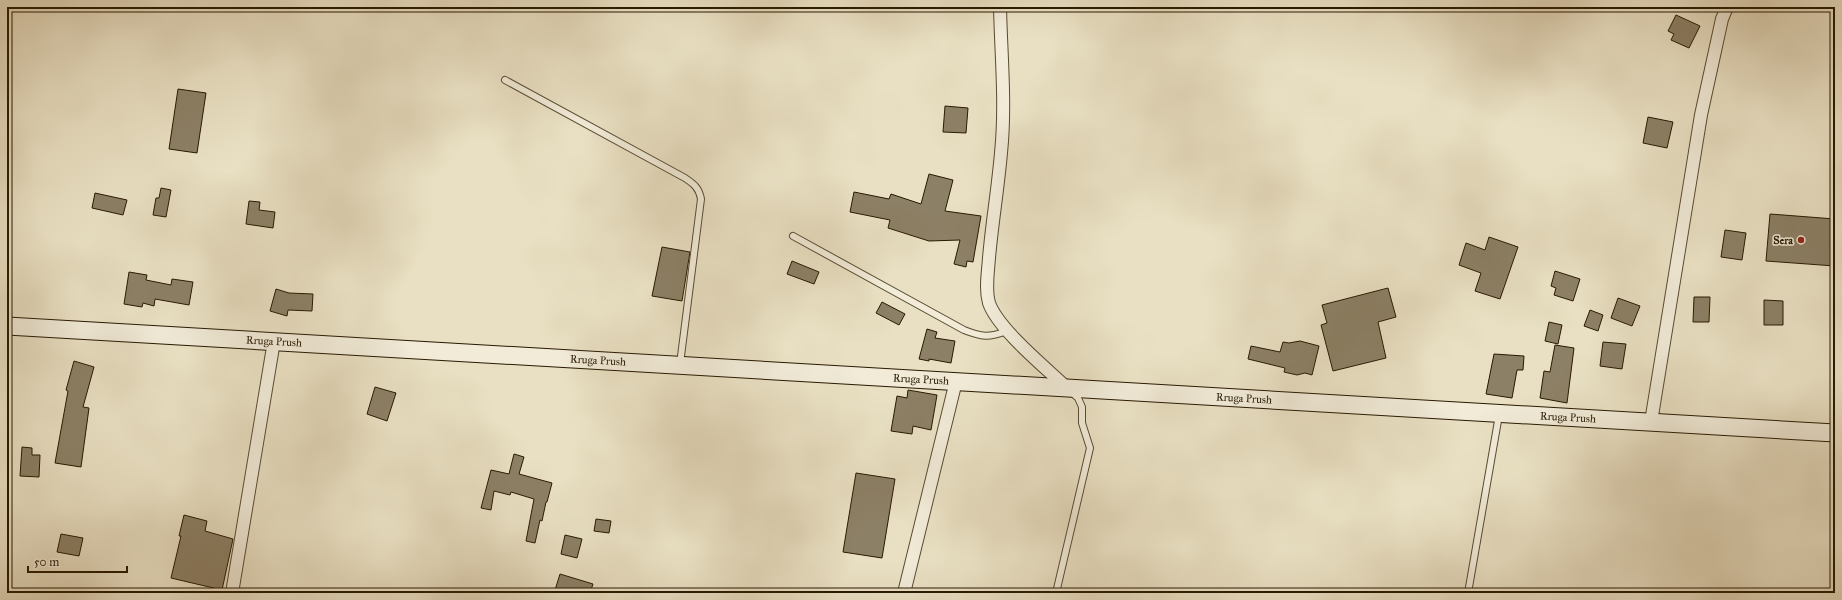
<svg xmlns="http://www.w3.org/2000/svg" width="1842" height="600" font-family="'IM FELL Great Primer',serif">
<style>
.building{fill:#8c8066;stroke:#281902}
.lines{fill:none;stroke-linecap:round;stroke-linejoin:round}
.lane-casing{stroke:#584b32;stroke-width:8}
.street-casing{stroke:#584b32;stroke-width:14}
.secondary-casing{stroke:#281902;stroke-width:19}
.lane{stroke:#f1ebd8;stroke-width:6}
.street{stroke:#f1ebd8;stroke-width:12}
.secondary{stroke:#f1ebd8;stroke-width:17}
.poi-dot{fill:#8f2418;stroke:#f1ebd8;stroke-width:1.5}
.labels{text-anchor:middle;stroke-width:3;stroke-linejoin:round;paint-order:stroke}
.poi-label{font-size:11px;font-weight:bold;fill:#281902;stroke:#f1ebd8;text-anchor:end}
.street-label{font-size:11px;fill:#281902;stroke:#f1ebd8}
</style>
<rect width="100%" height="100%" fill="#e9e0c3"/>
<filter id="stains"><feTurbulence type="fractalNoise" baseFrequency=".005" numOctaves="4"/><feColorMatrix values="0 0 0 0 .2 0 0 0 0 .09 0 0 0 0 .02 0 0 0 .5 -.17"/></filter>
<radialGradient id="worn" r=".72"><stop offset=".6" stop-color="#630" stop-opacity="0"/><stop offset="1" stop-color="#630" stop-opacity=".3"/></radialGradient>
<g class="building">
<polygon points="1676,15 1700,26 1689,48 1671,40 1674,34 1668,31"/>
<polygon points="178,89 206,93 197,153 169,149"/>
<polygon points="945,106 968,108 966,133 943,132"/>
<polygon points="1648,117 1673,122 1667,148 1643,143"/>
<polygon points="929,174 953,180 945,211 981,216 973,262 967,261 966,267 954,264 960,240 929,241 888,228 890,220 850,212 854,192 889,199 891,194 921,204"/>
<polygon points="161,188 171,190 166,217 153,215 156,198 159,198"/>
<polygon points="95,193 127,200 123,215 92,208"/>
<polygon points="249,201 260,202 259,210 275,212 273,228 246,224"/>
<polygon points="1770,214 1835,219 1835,266 1766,261"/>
<polygon points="1725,230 1746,233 1742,260 1721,257"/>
<polygon points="1489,237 1518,247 1500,299 1475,291 1481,273 1459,265 1466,243 1485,250"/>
<polygon points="662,247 690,252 682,301 652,296"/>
<polygon points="792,261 819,272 814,284 787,274"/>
<polygon points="1555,271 1580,279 1573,301 1554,295 1556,288 1551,286"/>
<polygon points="129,272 147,275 146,280 171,285 172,279 193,282 189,305 155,299 154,306 143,303 142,307 124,304"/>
<polygon points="1388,288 1396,317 1378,322 1386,358 1333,371 1321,325 1327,323 1322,305"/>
<polygon points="276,289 289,293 313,294 312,311 288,310 287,316 270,311"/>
<polygon points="1694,297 1710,297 1709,322 1693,322"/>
<polygon points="1618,298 1640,306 1632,326 1611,318"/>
<polygon points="1764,300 1783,301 1783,325 1764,325"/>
<polygon points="882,302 905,314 899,325 876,313"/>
<polygon points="1590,310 1603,315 1598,331 1584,326"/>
<polygon points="1549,322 1562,325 1558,344 1545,341"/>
<polygon points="927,329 937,332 935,338 955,341 951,363 929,359 929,361 919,359"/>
<polygon points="1300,341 1319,346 1312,375 1305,373 1297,375 1284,372 1285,368 1248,359 1251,346 1280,352 1283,342 1289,343"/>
<polygon points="1603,342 1626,344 1622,369 1600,366"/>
<polygon points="1555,345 1574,348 1567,403 1540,398 1544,371 1550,372"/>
<polygon points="1494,354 1524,356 1523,370 1517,370 1512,398 1486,394"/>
<polygon points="74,361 94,367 83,407 89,408 81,467 55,463 68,391 66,390"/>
<polygon points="375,387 396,393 387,421 367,414"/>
<polygon points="908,390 937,395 931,430 913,426 912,434 891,431 897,396 907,398"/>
<polygon points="22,447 32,448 32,455 40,455 39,477 20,476"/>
<polygon points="514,454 524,457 519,474 552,483 547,502 546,502 542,521 540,520 535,543 526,541 534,499 511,492 510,495 494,491 491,510 481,508 491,470 509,474"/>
<polygon points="856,473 895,479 882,558 843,552"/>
<polygon points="184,515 207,521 205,531 233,539 222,590 171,578 181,536 179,536"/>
<polygon points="596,519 611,521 609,533 594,531"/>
<polygon points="61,534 83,538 79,556 57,552"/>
<polygon points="565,535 582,539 577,558 561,554"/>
<polygon points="560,574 593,584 590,593 565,593 555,590"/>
</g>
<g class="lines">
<defs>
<g id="lane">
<path d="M505,80L685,178C694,184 699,188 701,199L680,364"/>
<path d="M793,236L964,330C982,337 988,338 1007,331"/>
<polyline points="1056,593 1090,448 1082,423 1082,407 1078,398 1071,392"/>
<polyline points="1468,593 1499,415"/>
</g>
<g id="street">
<path d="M1000,7C1001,55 1006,104 1001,153C998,188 992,223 989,258C988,273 985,289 989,303C998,329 1046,368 1067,388"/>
<polyline points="1651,422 1701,115 1722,19 1727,7"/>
<polyline points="232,593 274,341"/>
<polyline points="904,593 956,381"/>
</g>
<polyline id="secondary" points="7,326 1835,433"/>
</defs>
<use href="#lane" class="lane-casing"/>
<use href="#street" class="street-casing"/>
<use href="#secondary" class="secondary-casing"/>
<use href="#lane" class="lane"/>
<use href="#street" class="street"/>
<use href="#secondary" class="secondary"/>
</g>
<circle class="poi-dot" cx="1801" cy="240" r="4"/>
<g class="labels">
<g class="poi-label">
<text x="1793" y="244">Sera</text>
</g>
<g class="street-label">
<text transform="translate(274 341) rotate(3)" y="4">Rruga Prush</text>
<text transform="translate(598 360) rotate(3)" y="4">Rruga Prush</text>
<text transform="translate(921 379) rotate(3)" y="4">Rruga Prush</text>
<text transform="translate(1244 398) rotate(3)" y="4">Rruga Prush</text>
<text transform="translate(1568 417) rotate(3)" y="4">Rruga Prush</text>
</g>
</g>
<rect width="1842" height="600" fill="none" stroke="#e9e0c3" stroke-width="24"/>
<rect x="8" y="8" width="1826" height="584" fill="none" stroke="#281902" stroke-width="2"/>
<rect x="12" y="12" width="1818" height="576" fill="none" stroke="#281902"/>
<path d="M28 566v6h99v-6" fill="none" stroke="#281902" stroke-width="2"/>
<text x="34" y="566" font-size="12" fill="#281902" stroke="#f1ebd8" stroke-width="3" paint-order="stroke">50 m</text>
<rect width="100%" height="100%" filter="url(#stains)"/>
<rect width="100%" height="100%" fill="url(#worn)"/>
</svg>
